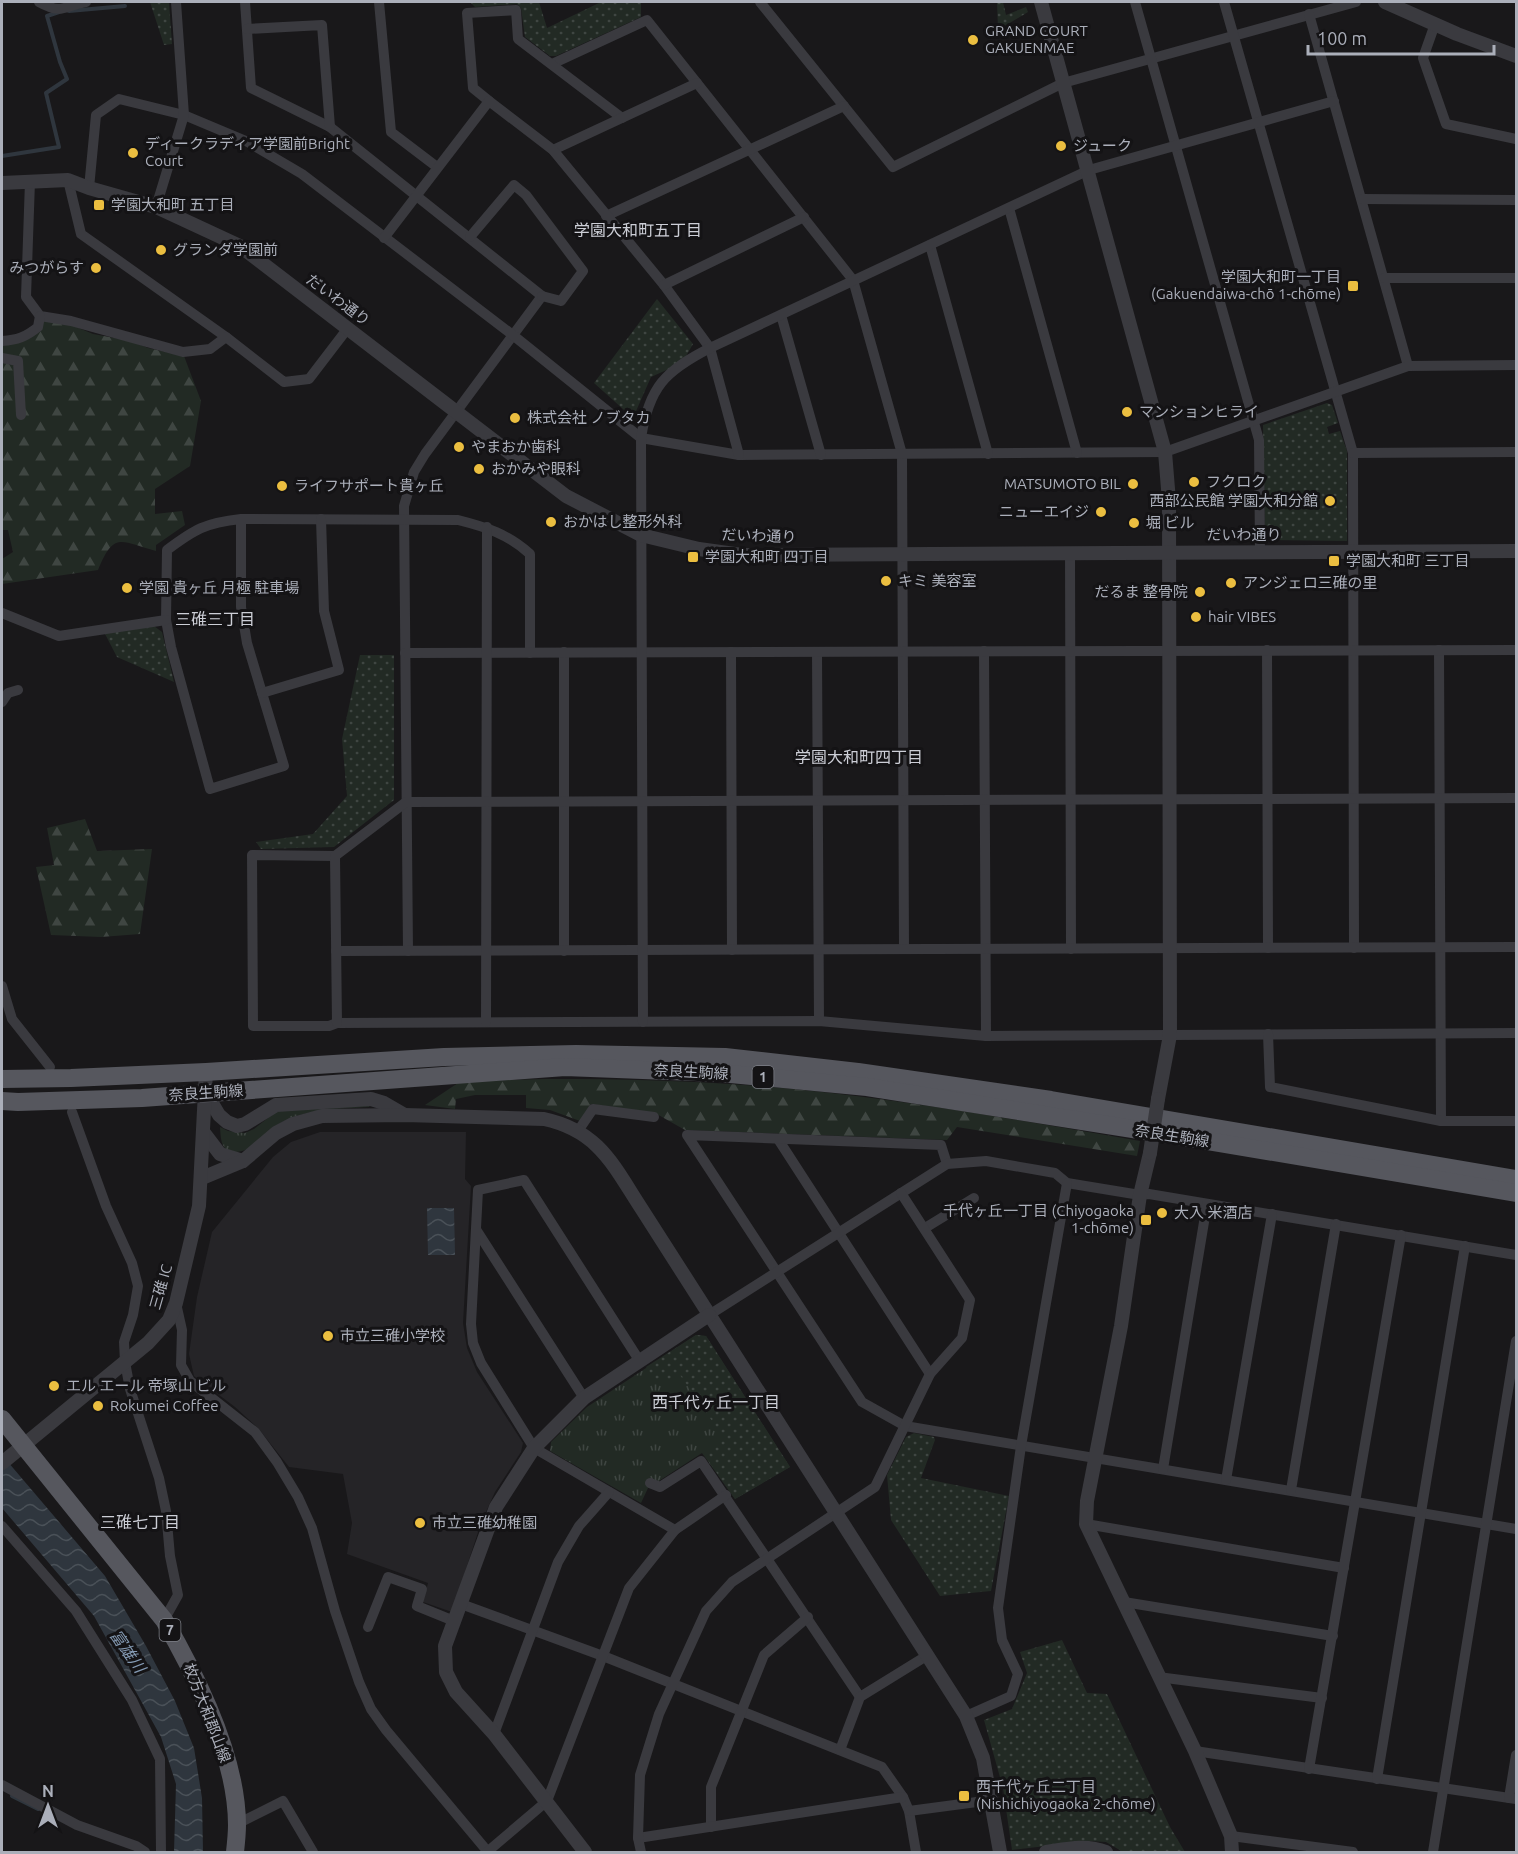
<svg xmlns="http://www.w3.org/2000/svg" width="1518" height="1854" font-family="Ubuntu,'Noto Sans JP',sans-serif">
<style>
.built{fill:#252427}
.grass{fill:url(#grass-tufts)}
.forest{fill:url(#forest-firs)}
.park{fill:url(#park-dots)}
.water{fill:url(#water-waves)}
.lines{fill:none;stroke-linecap:round;stroke-linejoin:round}
.stream{stroke:#2f363e;stroke-width:4}
.minor{stroke:#3a3a3f;stroke-width:10}
.tertiary{stroke:#3a3a3f;stroke-width:14}
.primary{stroke:#56575e;stroke-width:18}
.tertiary-bridge{stroke:#3a3a3f;stroke-width:14}
.poi-dot{fill:#ebbe40;stroke:#141315;stroke-width:2}
.labels{text-anchor:middle;stroke-width:6;stroke-linejoin:round;paint-order:stroke}
.shield{fill:#141315;stroke:#7e8088;stroke-width:1.5}
.shield-label{font-size:14px;font-weight:bold;fill:#abafba}
.poi-label{font-size:15px;fill:#abafba;stroke:#141315;text-anchor:start}
.street-label{font-size:15px;fill:#abafba;stroke:#141315}
.neighbourhood-label{font-size:16px;fill:#ccced6;stroke:#141315}
.water-label{font-size:16px;font-style:italic;fill:#849ab3;stroke:#141315}
</style>
<defs>
<pattern id="grass-tufts" width="24" height="20" patternUnits="userSpaceOnUse" patternTransform="scale(1.5)"><rect width="24" height="20" fill="#222a24"/><path d="M3 7l-1-3M5 7V3M7 7l1-3M15 17l-1-3M17 17v-4M19 17l1-3" fill="none" stroke="#3f4642"/></pattern>
<pattern id="forest-firs" width="22" height="20" patternUnits="userSpaceOnUse" patternTransform="scale(1.5)"><rect width="22" height="20" fill="#222a24"/><path d="M5 1l3.5 6h-7zM16 11l3.5 6h-7z" fill="#3f4642"/></pattern>
<pattern id="park-dots" width="8" height="8" patternUnits="userSpaceOnUse" patternTransform="scale(1.5)"><rect width="8" height="8" fill="#222a24"/><path d="M2 2h.1M6 6h.1" fill="none" stroke="#3f4642" stroke-width="1.8" stroke-linecap="round"/></pattern>
<pattern id="water-waves" width="16" height="10" patternUnits="userSpaceOnUse" patternTransform="scale(1.5)"><rect width="16" height="10" fill="#2f363e"/><path d="M0 5q4-4 8 0t8 0" fill="none" stroke="#4a5158"/></pattern>
</defs>
<rect width="100%" height="100%" fill="#19181a"/>
<polygon class="built" points="320,1132 466,1132 465,1179 471,1186 463,1323 467,1348 477,1372 523,1443 521,1452 495,1492 481,1523 452,1612 423,1602 428,1583 347,1554 352,1523 343,1474 289,1467 258,1428 235,1407 194,1376 189,1354 197,1297 212,1232 273,1157 291,1142"/>
<g class="grass">
<path d="M369,1103V1107C338,1109 305,1108 277,1125C264,1133 252,1153 234,1152C220,1151 221,1137 220,1127L228,1131L245,1133L254,1129L278,1110Z"/>
<polygon points="696,1335 706,1336 790,1467 735,1499 702,1453 648,1488 641,1503 550,1451 551,1442 587,1407"/>
</g>
<g class="forest">
<path d="M44,319L69,324L93,334L131,341L148,348L184,356L201,401L190,466L155,489V514L182,511L185,525L156,545V551C120,541 114,531 98,570L2,584V559L13,552L8,530H2V344Z"/>
<polygon points="85,819 97,851 152,849 140,934 101,937 51,935 36,867 54,865 47,828"/>
<path d="M547,1079C632,1079 717,1081 802,1090C915,1101 1028,1122 1140,1141L1137,1156L957,1127L947,1140L685,1130L655,1113L591,1104L580,1121L550,1110L526,1108V1095H475L456,1099L455,1109L425,1105L461,1081Z"/>
</g>
<g class="park">
<polygon points="150,2 169,2 172,44 164,45"/>
<polygon points="470,2 539,2 547,28 601,2 641,2 641,17 556,56 550,56 525,37 521,8 517,4 475,7"/>
<polygon points="997,2 1003,2 1006,15 1026,7 1028,12 998,30"/>
<polygon points="657,299 693,344 682,363 651,377 633,418 594,383"/>
<polygon points="1327,403 1332,405 1338,423 1327,427 1329,434 1340,431 1347,451 1347,541 1265,540 1263,425"/>
<polygon points="154,626 162,632 174,682 117,657 104,632"/>
<polygon points="360,655 394,655 394,800 334,847 261,849 256,842 313,834 347,796 342,739"/>
<polygon points="696,1335 706,1336 790,1467 735,1499 703,1453 724,1438 680,1375 668,1382 665,1379 658,1384 646,1367"/>
<polygon points="914,1433 934,1437 935,1440 921,1478 1009,1496 991,1591 940,1596 891,1520 887,1475 906,1437"/>
<polygon points="1062,1640 1087,1693 1107,1694 1170,1827 1185,1852 1123,1852 1106,1842 1089,1841 1012,1850 1003,1788 984,1720 1012,1709 1027,1673 1020,1652"/>
</g>
<g class="water">
<polygon points="427,1208 454,1208 455,1255 428,1255"/>
<polygon points="2,1455 105,1576 146,1646 175,1701 194,1748 202,1798 203,1852 174,1852 176,1784 161,1737 94,1616 2,1508"/>
</g>
<g class="lines">
<g class="stream">
<polyline points="69,11 125,6"/>
<polyline points="2,156 59,147 46,93 67,79 60,62 47,16 59,12"/>
<polyline points="12,1796 38,1809"/>
</g>
<g class="minor">
<path d="M39,2C63,15 63,6 86,2"/>
<polyline points="245,2 251,88 330,127 542,296 425,454 414,472 404,506 408,951"/>
<polyline points="379,2 391,132 437,167"/>
<polyline points="760,2 893,167 1063,83 1356,2"/>
<polyline points="1135,2 1259,440 1260,552"/>
<polyline points="1224,2 1353,453 1354,948"/>
<polyline points="1309,14 1408,366"/>
<polyline points="1435,24 1423,58 1446,124 1516,139"/>
<polyline points="247,29 322,25 330,127"/>
<polyline points="552,64 647,20 853,280 902,454 904,949"/>
<polyline points="489,101 473,88 467,13 516,10 518,39 622,118"/>
<polyline points="553,150 697,83"/>
<polyline points="68,180 81,234 226,337 284,382 309,379 348,328"/>
<polyline points="30,181 26,297 40,316 71,321 183,352 210,349 226,337"/>
<polyline points="89,188 96,115 119,99 184,115 246,141 302,174 514,336 641,438 739,455 1165,452 1408,366 1516,365"/>
<polyline points="1362,199 1516,200"/>
<polyline points="156,207 184,115 176,2"/>
<polyline points="1009,208 1077,453"/>
<polyline points="606,216 844,106"/>
<polyline points="470,237 514,185 526,195 583,271 561,301 542,296"/>
<polyline points="384,238 489,101 553,150 664,285 710,348 739,455"/>
<polyline points="930,245 988,454"/>
<polyline points="1384,278 1516,278"/>
<polyline points="664,285 804,217"/>
<polyline points="781,315 821,455"/>
<path d="M2,341C17,340 26,337 38,327L40,316"/>
<polyline points="2,358 18,361 21,415"/>
<polyline points="1353,453 1516,452"/>
<path d="M241,519V607L247,643L284,766L210,789L171,647L166,620L167,550C195,529 205,523 241,519L458,520C486,527 508,534 530,554V653"/>
<polyline points="1070,552 1071,949"/>
<polyline points="2,613 59,636 166,620"/>
<polyline points="1267,650 1268,948"/>
<polyline points="1439,650 1441,1121"/>
<polyline points="984,651 986,1036"/>
<polyline points="564,652 564,951"/>
<polyline points="731,652 732,950"/>
<polyline points="817,652 819,1021"/>
<polyline points="405,653 1516,650"/>
<polyline points="262,693 339,670 324,611 321,519"/>
<polyline points="2,702 8,693 18,690"/>
<polyline points="335,856 252,855 253,1026 329,1026 337,1023 819,1021 986,1036 1516,1033"/>
<polyline points="336,951 1516,947"/>
<polyline points="2,986 12,1019 50,1067"/>
<polyline points="486,1022 487,527"/>
<path d="M643,1022L641,438C649,387 665,371 710,348L1089,170L1334,101"/>
<polyline points="337,1023 335,856 406,802 1516,798"/>
<polyline points="1268,1034 1270,1087 1441,1121 1516,1121"/>
<polyline points="72,1112 106,1206 132,1263 138,1286 133,1315 124,1342 125,1362 130,1389 159,1478 166,1511 170,1556 178,1595 164,1620"/>
<polyline points="578,1131 593,1109 654,1117"/>
<polyline points="778,1139 930,1374"/>
<polyline points="947,1164 941,1145 687,1135 862,1402 905,1426 1516,1529"/>
<polyline points="925,1228 974,1198"/>
<polyline points="477,1231 584,1398"/>
<polyline points="176,1303 182,1330 181,1365 190,1381 255,1432 277,1462 298,1497 312,1528 335,1611 359,1682 371,1709 386,1730 488,1852"/>
<polyline points="709,1315 947,1164 986,1161 1055,1173 1067,1183 1140,1195 1149,1194 1516,1255"/>
<polyline points="639,1360 524,1180 478,1190 471,1324 473,1343 481,1363 534,1448 675,1530"/>
<polyline points="1163,1469 1207,1204"/>
<polyline points="1226,1480 1272,1214"/>
<polyline points="650,1483 660,1487 701,1461 860,1697"/>
<polyline points="1291,1490 1336,1224"/>
<polyline points="1086,1524 1344,1568"/>
<polyline points="2,1526 76,1611 132,1700 160,1759 161,1852"/>
<polyline points="1124,1602 1333,1636"/>
<polyline points="461,1604 603,1656 882,1767 903,1797 909,1811 916,1852"/>
<polyline points="368,1627 388,1577 422,1589 417,1606 454,1621"/>
<polyline points="1158,1677 1322,1698"/>
<polyline points="966,1716 1011,1696 1018,1674 1002,1640 998,1608 1021,1446 1067,1183"/>
<polyline points="494,1734 558,1562 579,1526 609,1492"/>
<polyline points="840,1750 860,1697 928,1655"/>
<polyline points="1195,1751 1516,1799"/>
<polyline points="1309,1769 1401,1235"/>
<polyline points="1377,1779 1465,1246"/>
<polyline points="2,1785 77,1825 136,1846 145,1852"/>
<polyline points="1509,1798 1516,1755"/>
<polyline points="909,1811 992,1800"/>
<polyline points="237,1824 283,1801 313,1852"/>
<polyline points="711,1827 711,1787 764,1655 808,1617"/>
<polyline points="1231,1836 1353,1852"/>
<polyline points="638,1838 903,1797"/>
<polyline points="487,1852 547,1801 629,1588 675,1530 726,1495"/>
<polyline points="641,1852 638,1838 640,1775 659,1714 706,1611 732,1582 875,1487 930,1374 962,1338 970,1300 901,1193"/>
<polyline points="1433,1852 1516,1341"/>
</g>
<g class="tertiary">
<polyline points="1041,2 1165,452 1169,501 1170,1035 1158,1099"/>
<polyline points="1385,2 1457,34 1516,56"/>
<polyline points="2,183 68,180 89,188 156,207 240,246 566,496 641,535 699,549 742,555 1516,551"/>
<polyline points="206,1093 219,1115 227,1122 237,1126 245,1124 276,1105 371,1099 384,1103 403,1114"/>
<polyline points="204,1133 220,1154 243,1161"/>
<polyline points="1150,1153 1140,1195 1121,1326 1087,1501 1086,1524 1195,1751 1231,1836 1232,1852"/>
<path d="M202,1178L243,1161L276,1133L293,1124L322,1116L405,1115L544,1119C600,1131 614,1167 643,1211L966,1716L983,1758L1000,1852"/>
<polyline points="2,1463 148,1343 169,1320 176,1303 199,1206 206,1072"/>
<polyline points="585,1852 494,1734 456,1692 446,1672 445,1646 496,1507 534,1448 584,1398 709,1315"/>
<path d="M1046,1852C1066,1849 1086,1844 1106,1852"/>
</g>
<g class="primary">
<polyline points="2,1079 71,1078 206,1072 444,1057 576,1054 725,1057 858,1072 1051,1100 1516,1179"/>
<polyline points="2,1101 18,1102 142,1098 565,1067 720,1073 867,1087 1196,1139 1516,1193"/>
<path d="M2,1419L164,1620C197,1677 237,1758 237,1825C237,1834 236,1843 235,1852"/>
</g>
<polyline class="tertiary-bridge" points="1150,1153 1158,1099"/>
</g>
<g class="poi-dot">
<circle cx="973" cy="40" r="6"/>
<circle cx="1061" cy="146" r="6"/>
<circle cx="133" cy="153" r="6"/>
<rect x="93" y="199" width="12" height="12" rx="3"/>
<circle cx="161" cy="250" r="6"/>
<circle cx="96" cy="268" r="6"/>
<rect x="1347" y="280" width="12" height="12" rx="3"/>
<circle cx="1127" cy="412" r="6"/>
<circle cx="515" cy="418" r="6"/>
<circle cx="459" cy="447" r="6"/>
<circle cx="479" cy="469" r="6"/>
<circle cx="1194" cy="482" r="6"/>
<circle cx="1133" cy="484" r="6"/>
<circle cx="282" cy="486" r="6"/>
<circle cx="1330" cy="501" r="6"/>
<circle cx="1101" cy="512" r="6"/>
<circle cx="551" cy="522" r="6"/>
<circle cx="1134" cy="523" r="6"/>
<rect x="687" y="551" width="12" height="12" rx="3"/>
<rect x="1328" y="555" width="12" height="12" rx="3"/>
<circle cx="886" cy="581" r="6"/>
<circle cx="1231" cy="583" r="6"/>
<circle cx="127" cy="588" r="6"/>
<circle cx="1200" cy="592" r="6"/>
<circle cx="1196" cy="617" r="6"/>
<circle cx="1162" cy="1213" r="6"/>
<rect x="1140" y="1214" width="12" height="12" rx="3"/>
<circle cx="328" cy="1336" r="6"/>
<circle cx="54" cy="1386" r="6"/>
<circle cx="98" cy="1406" r="6"/>
<circle cx="420" cy="1523" r="6"/>
<rect x="958" y="1790" width="12" height="12" rx="3"/>
</g>
<g class="labels">
<g class="shield">
<rect x="752.5" y="1066" width="21" height="22" rx="4.5"/>
<rect x="159.5" y="1619" width="21" height="22" rx="4.5"/>
</g>
<g class="shield-label">
<text x="763" y="1082">1</text>
<text x="170" y="1635">7</text>
</g>
<g class="poi-label">
<text x="985" y="36">GRAND COURT<tspan x="985" dy="17">GAKUENMAE</tspan></text>
<text x="145" y="149">ディークラディア学園前Bright<tspan x="145" dy="17">Court</tspan></text>
<text x="1073" y="151">ジューク</text>
<text x="111" y="210">学園大和町 五丁目</text>
<text x="173" y="255">グランダ学園前</text>
<text x="84" y="273" text-anchor="end">みつがらす</text>
<text x="1341" y="282" text-anchor="end">学園大和町一丁目<tspan x="1341" dy="17">(Gakuendaiwa-chō 1-chōme)</tspan></text>
<text x="1139" y="417">マンションヒライ</text>
<text x="527" y="423">株式会社 ノブタカ</text>
<text x="471" y="452">やまおか歯科</text>
<text x="491" y="474">おかみや眼科</text>
<text x="1206" y="487">フクロク</text>
<text x="1121" y="489" text-anchor="end">MATSUMOTO BIL</text>
<text x="294" y="491">ライフサポート貴ヶ丘</text>
<text x="1318" y="506" text-anchor="end">西部公民館 学園大和分館</text>
<text x="1089" y="517" text-anchor="end">ニューエイジ</text>
<text x="563" y="527">おかはし整形外科</text>
<text x="1146" y="528">堀 ビル</text>
<text x="705" y="562">学園大和町 四丁目</text>
<text x="1346" y="566">学園大和町 三丁目</text>
<text x="898" y="586">キミ 美容室</text>
<text x="1243" y="588">アンジェロ三碓の里</text>
<text x="139" y="593">学園 貴ヶ丘 月極 駐車場</text>
<text x="1188" y="597" text-anchor="end">だるま 整骨院</text>
<text x="1208" y="622">hair VIBES</text>
<text x="1134" y="1216" text-anchor="end">千代ヶ丘一丁目 (Chiyogaoka<tspan x="1134" dy="17">1-chōme)</tspan></text>
<text x="1174" y="1218">大入 米酒店</text>
<text x="340" y="1341">市立三碓小学校</text>
<text x="66" y="1391">エル エール 帝塚山 ビル</text>
<text x="110" y="1411">Rokumei Coffee</text>
<text x="432" y="1528">市立三碓幼稚園</text>
<text x="976" y="1792">西千代ヶ丘二丁目<tspan x="976" dy="17">(Nishichiyogaoka 2-chōme)</tspan></text>
</g>
<g class="street-label">
<text transform="translate(338 300) rotate(37)" y="5">だいわ通り</text>
<text x="1244" y="540">だいわ通り</text>
<text transform="translate(759 536) rotate(2)" y="5">だいわ通り</text>
<text transform="translate(691 1072) rotate(3)" y="5">奈良生駒線</text>
<text transform="translate(206 1093) rotate(-4)" y="5">奈良生駒線</text>
<text transform="translate(1172 1136) rotate(9)" y="5">奈良生駒線</text>
<text transform="translate(161 1287) rotate(-74)" y="5">三碓 IC</text>
<text transform="translate(207 1713) rotate(69)" y="5">枚方大和郡山線</text>
</g>
<g class="neighbourhood-label">
<text x="638" y="236">学園大和町五丁目</text>
<text x="215" y="625">三碓三丁目</text>
<text x="859" y="763">学園大和町四丁目</text>
<text x="716" y="1408">西千代ヶ丘一丁目</text>
<text x="140" y="1528">三碓七丁目</text>
</g>
<g class="water-label">
<text transform="translate(128 1651) rotate(55)" y="6">富雄川</text>
</g>
</g>
<rect width="1518" height="1854" fill="none" stroke="#abafba" stroke-width="6"/>
<g transform="translate(48 1806)" stroke="#141315" stroke-width="4.5" paint-order="stroke">
<path d="M0-4.5L10 22L0 15L-10 22Z" fill="#abafba"/>
<text y="-9" font-size="16" font-weight="bold" text-anchor="middle" fill="#abafba">N</text>
</g>
<path d="M1308 45v9h186v-9" fill="none" stroke="#abafba" stroke-width="3"/>
<text x="1317" y="45" font-size="18" fill="#abafba" stroke="#141315" stroke-width="4.5" paint-order="stroke">100 m</text>
</svg>
